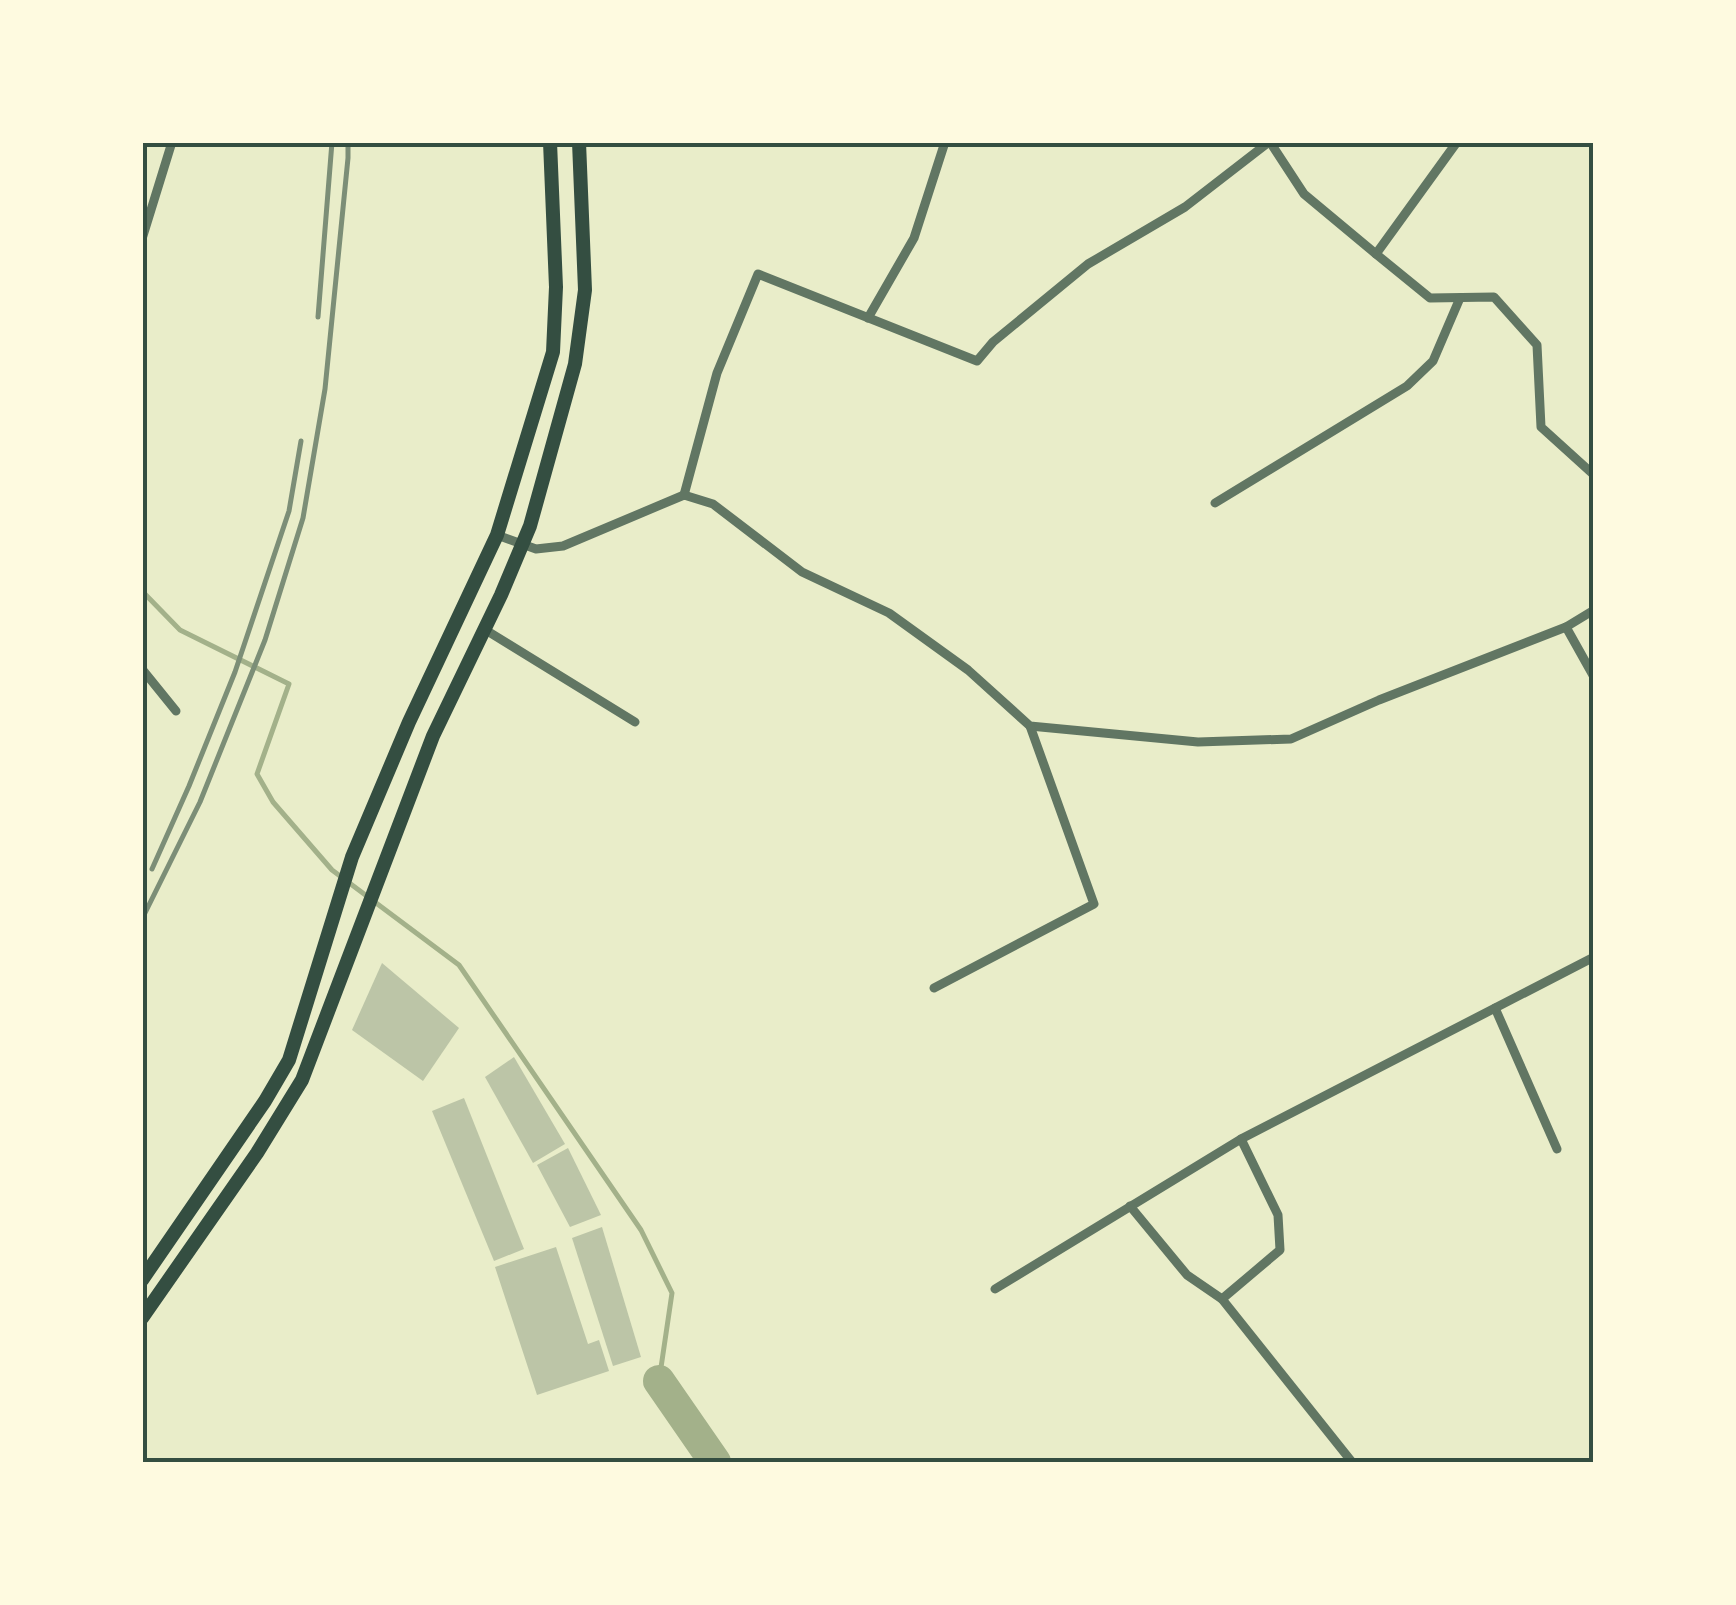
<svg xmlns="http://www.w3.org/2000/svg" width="1736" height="1605" font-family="Raleway,sans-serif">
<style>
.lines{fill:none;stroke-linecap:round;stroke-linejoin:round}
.stream{stroke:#a3b18a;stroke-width:5}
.river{stroke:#a3b18a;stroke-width:32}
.building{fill:#bcc5a7}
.minor{stroke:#617663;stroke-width:9}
.primary{stroke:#344e41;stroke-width:14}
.rail{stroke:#7c8e77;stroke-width:5}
.neatline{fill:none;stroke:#344e41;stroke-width:4}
</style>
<rect width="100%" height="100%" fill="#e9edc9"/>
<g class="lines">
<polyline class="stream" points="142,591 180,630 289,684 257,774 273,802 332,870 459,965 641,1230 672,1293 659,1381"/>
<polyline class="river" points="659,1381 715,1462"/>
</g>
<g class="building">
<polygon points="382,963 459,1028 423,1081 352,1030"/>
<polygon points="514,1057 565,1144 533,1163 485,1077"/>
<polygon points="464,1098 524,1249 494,1261 432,1111"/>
<polygon points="568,1148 601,1215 570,1227 537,1165"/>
<polygon points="602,1227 641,1357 613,1366 572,1238"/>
<polygon points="556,1247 588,1344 599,1340 609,1371 537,1395 495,1267"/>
</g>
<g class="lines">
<g class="minor">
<polyline points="1270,142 1304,194 1376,254 1457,142"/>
<polyline points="142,239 172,142"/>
<polyline points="1376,254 1430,298 1494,297 1537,345 1541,427 1594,475"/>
<polyline points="868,318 914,238 945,142"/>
<polyline points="684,495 717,373 758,274 977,361 993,342 1088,264 1185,207 1269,142"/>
<polyline points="1215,503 1407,386 1433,361 1460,298"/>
<polyline points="497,535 536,549 563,546 684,495 713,504 802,572 889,613 968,670 1030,726 1198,742 1291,739 1379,700 1566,627 1594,610"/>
<polyline points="1566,627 1594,677"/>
<polyline points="484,629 635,722"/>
<polyline points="142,669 176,711"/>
<polyline points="934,988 1094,904 1030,726"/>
<polyline points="1495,1008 1557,1149"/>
<polyline points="1130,1206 1187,1275 1222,1299 1352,1462"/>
<polyline points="995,1289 1241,1139 1594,957"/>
<polyline points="1222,1299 1280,1250 1278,1215 1241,1139"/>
</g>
<g class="primary">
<polyline points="142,1280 265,1101 289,1060 352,857 409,722 497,535 553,352 556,287 550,142"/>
<polyline points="142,1318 257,1153 302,1080 433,736 501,595 530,526 575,364 585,290 579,142"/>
</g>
<g class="rail">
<polyline points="318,317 332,142"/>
<polyline points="152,869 189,786 235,672 289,511 301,441"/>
<polyline points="142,919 200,802 265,640 303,518 325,389 348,158 348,142"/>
</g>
</g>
<rect width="1736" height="1605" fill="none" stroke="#fefae0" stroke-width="290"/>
<rect x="145" y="145" width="1446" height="1315" class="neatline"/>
</svg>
